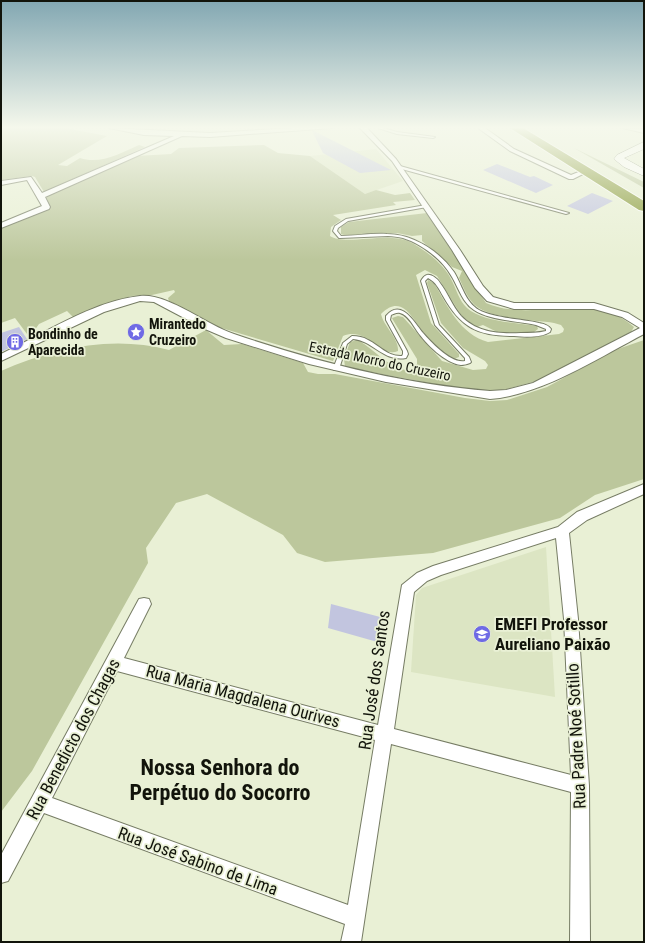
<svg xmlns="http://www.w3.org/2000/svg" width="645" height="943" font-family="'Roboto Condensed',sans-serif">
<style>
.built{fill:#dce5c3}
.green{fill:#bcc79c}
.building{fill:#c2c5df}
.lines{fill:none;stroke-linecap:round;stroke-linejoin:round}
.lane-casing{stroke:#767c64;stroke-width:2}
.street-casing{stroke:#767c64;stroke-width:2}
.secondary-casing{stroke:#767c64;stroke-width:1}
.highway-casing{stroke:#fff;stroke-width:2}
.lane{fill:#fff;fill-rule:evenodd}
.street{fill:#fff;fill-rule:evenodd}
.secondary{fill:#fff;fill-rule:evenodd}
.highway{fill:#859734;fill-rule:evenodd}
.labels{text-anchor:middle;stroke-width:3.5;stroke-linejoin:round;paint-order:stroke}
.poi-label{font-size:14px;font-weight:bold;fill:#12140b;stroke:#e9f0d5;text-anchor:start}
.street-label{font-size:14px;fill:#12140b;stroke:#e9f0d5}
.near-poi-label{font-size:17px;font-weight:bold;fill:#12140b;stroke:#e9f0d5;text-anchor:start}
.near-street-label{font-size:17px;fill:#12140b;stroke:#e9f0d5}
.near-district-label{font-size:22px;font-weight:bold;fill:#12140b;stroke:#e9f0d5}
</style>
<rect width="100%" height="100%" fill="#e9f0d5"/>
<g class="built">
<polygon points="376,149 403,181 365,194 310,156"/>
<polygon points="546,547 555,697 411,672 416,595 422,588"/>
</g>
<g class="green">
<path d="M1,128H65L107,136L58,165L67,166L80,158C100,165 121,153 139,145L145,147L44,192L35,177L32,176L1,180Z"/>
<path d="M264,145L278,153L310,156L365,194L376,190L395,195L410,193L415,200L393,202L396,205L333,215L341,220L331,227L330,236C345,246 386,232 408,241C423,248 444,264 451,279C456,288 459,301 467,308C482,322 518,323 537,326L538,329L534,332L501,334L483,325L477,327L470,323L461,315L437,276L425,270L416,275L431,323L459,354V357L454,359C444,354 433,343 425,334C413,321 403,292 381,314C384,327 399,338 398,351C380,359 368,326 343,336L333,361L218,327L169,301L168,298L175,292L174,290L152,295L131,296L74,318L67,311L39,324L34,331H45L30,338L15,318L1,323V227L46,210L50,207L46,196L136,156L171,154L179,148Z"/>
<polygon points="574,148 644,182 644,188"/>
<path d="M427,213L486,303C534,324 590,288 634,327L631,332L536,381L507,389L494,391L466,390L345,367L344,359L350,342L357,340C373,346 401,384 417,364V359L393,320L392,318L398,316L403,317L442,361L473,370L486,369L488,365L485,361L463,348L441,323L427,283L428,280L434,283C448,307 460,334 488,342L559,334L563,332L564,329L561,325L554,323C535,320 484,319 472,302C466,295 463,286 459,278L462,271L452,267L422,241V235L412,236L397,233L347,236L341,234V227L349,222Z"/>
<path d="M206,330L224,345L242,344L303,363L308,372L318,374H335L465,398L490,401L507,400L547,387L615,350L644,340V479L595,495L560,518L433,553L325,562L297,553L283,535L207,494L176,503L146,548L148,563L32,771L1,812V371C54,348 112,335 169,350Z"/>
</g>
<g class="building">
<polygon points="312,131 314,131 391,170 360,173 323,153"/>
<polygon points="497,164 530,177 534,176 553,185 536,193 483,170"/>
<polygon points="592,193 613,201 588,214 567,206"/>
<polygon points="19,327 27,339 1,352 1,333"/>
<polygon points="331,604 384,618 381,643 328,628"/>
</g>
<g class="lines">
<defs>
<g id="lane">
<polygon points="378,128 383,128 397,132 435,137 433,138 397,134"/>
<polygon points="398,166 400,166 569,213 566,214 398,168"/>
<path d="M426,205L428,206L427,207L348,221L338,228L337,231L341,236C357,236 372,233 387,234C413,234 439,251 454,272C462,285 465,302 479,310C493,318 522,319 539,323C544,324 548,325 551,329L550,332C541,338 525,337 514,336C478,336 461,328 443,296C439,289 436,282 428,278L425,281L439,325L469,357L471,362L470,363C467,364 464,365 461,365C445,363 426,344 417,331C413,325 408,315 400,313C397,312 394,314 391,315L390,320L407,351L408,354L406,358C383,362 374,341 353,339L347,344L339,369L338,370H334L333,369L343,343L352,336C358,336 363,337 368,340C380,346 388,357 402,356L403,354V351L386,320V316C401,298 414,322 423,333C431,342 451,364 465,361V358L435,325L421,281C422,279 425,275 427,275C431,274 438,279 440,283C448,293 452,306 461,316C477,333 500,334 521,333C530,333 538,333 546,331V329L536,325C519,321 488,320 474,310C463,303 459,289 452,277C443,260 422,244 403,238C398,237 393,236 388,236L340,238H339L333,231L335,226L346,219Z"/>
</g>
<g id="street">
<polygon points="109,128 210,133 293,128 332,128 210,137 182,136 45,197 50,207 49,209 1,228 1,223 42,206 27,180 1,185 1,181 31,177 42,193 174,136 144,135"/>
<path d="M360,128H367L396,159L460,250L483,286L493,297L514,303H594L628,313L644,323V334C598,358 542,395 490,399L386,382L309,364L226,338L205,329L154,302L140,301L104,312L1,361V354C43,334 93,301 140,296C168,293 206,325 234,334C316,362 403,384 490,391L506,390L533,383L640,328L622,317L594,309H514L487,301L475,288L452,250L392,161Z"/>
<polygon points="478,128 485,128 514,149 571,175 586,169 589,171 573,179 569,179 510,151"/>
<polygon points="623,128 644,129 644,133"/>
<path d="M644,484V494L587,520L569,533L578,619L589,786L590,942H570L571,792L391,744L361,942H341L345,924L44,813L8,881L1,883V855L139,599L144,598L149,599L151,604L124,658L378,725L402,585L417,573L433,566L558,527L577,512ZM556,538L564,619L571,775L394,729L414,592L427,581L441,575ZM117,671L375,740L348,905L52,798Z"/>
</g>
<polygon id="secondary" points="644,142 644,149 624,158 644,169 644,176 624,167 614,159 617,155"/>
<polygon id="highway" points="510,128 523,128 644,201 644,211 639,210"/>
</defs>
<use href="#lane" class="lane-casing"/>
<use href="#street" class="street-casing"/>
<use href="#secondary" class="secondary-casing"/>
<use href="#highway" class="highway-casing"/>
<use href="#lane" class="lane"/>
<use href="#street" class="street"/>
<use href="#secondary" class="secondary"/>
<use href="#highway" class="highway"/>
</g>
<linearGradient id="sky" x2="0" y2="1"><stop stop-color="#82a7b2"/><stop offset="0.49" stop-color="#f5f8ec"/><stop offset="1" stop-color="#f5f8ec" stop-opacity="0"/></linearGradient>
<rect width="645" height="260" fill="url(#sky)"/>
<defs>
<symbol id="sight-disc" viewBox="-11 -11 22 22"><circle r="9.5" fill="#6f6ae5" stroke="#e9f0d5"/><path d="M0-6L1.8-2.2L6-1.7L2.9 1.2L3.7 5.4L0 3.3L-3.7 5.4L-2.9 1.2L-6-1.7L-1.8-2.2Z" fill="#fff"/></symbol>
<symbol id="building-disc" viewBox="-11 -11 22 22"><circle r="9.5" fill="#6f6ae5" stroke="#e9f0d5"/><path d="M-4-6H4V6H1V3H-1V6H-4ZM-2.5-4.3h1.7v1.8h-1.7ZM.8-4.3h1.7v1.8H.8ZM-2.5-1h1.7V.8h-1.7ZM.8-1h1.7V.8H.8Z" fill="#fff"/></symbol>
<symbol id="school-disc" viewBox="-11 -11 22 22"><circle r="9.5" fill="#6f6ae5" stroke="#e9f0d5"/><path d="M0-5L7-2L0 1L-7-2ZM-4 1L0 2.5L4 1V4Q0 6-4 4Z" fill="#fff"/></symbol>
</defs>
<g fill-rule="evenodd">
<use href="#sight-disc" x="126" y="322" width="20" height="20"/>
<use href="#building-disc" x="5" y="332" width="20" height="20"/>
<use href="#school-disc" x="472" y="624" width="20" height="20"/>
</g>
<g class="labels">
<g class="poi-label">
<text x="149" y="329">Mirantedo<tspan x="149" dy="16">Cruzeiro</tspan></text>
<text x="28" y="339">Bondinho de<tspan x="28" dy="16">Aparecida</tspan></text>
</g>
<g class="street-label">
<text transform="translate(380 361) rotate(12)" y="5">Estrada Morro do Cruzeiro</text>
</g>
<g class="near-poi-label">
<text x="495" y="630">EMEFI Professor<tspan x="495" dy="20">Aureliano Paixão</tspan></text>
</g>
<g class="near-street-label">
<text transform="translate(374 680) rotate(-82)" y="6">Rua José dos Santos</text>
<text transform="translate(243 696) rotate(15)" y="6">Rua Maria Magdalena Ourives</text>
<text transform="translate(576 736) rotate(-93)" y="6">Rua Padre Noé Sotillo</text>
<text transform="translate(73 739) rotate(-62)" y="6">Rua Benedicto dos Chagas</text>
<text transform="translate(198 861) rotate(20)" y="6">Rua José Sabino de Lima</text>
</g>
<g class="near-district-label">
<text x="220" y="775">Nossa Senhora do<tspan x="220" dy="25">Perpétuo do Socorro</tspan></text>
</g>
</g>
<rect width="645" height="943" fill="none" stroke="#12140b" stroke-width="4"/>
</svg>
